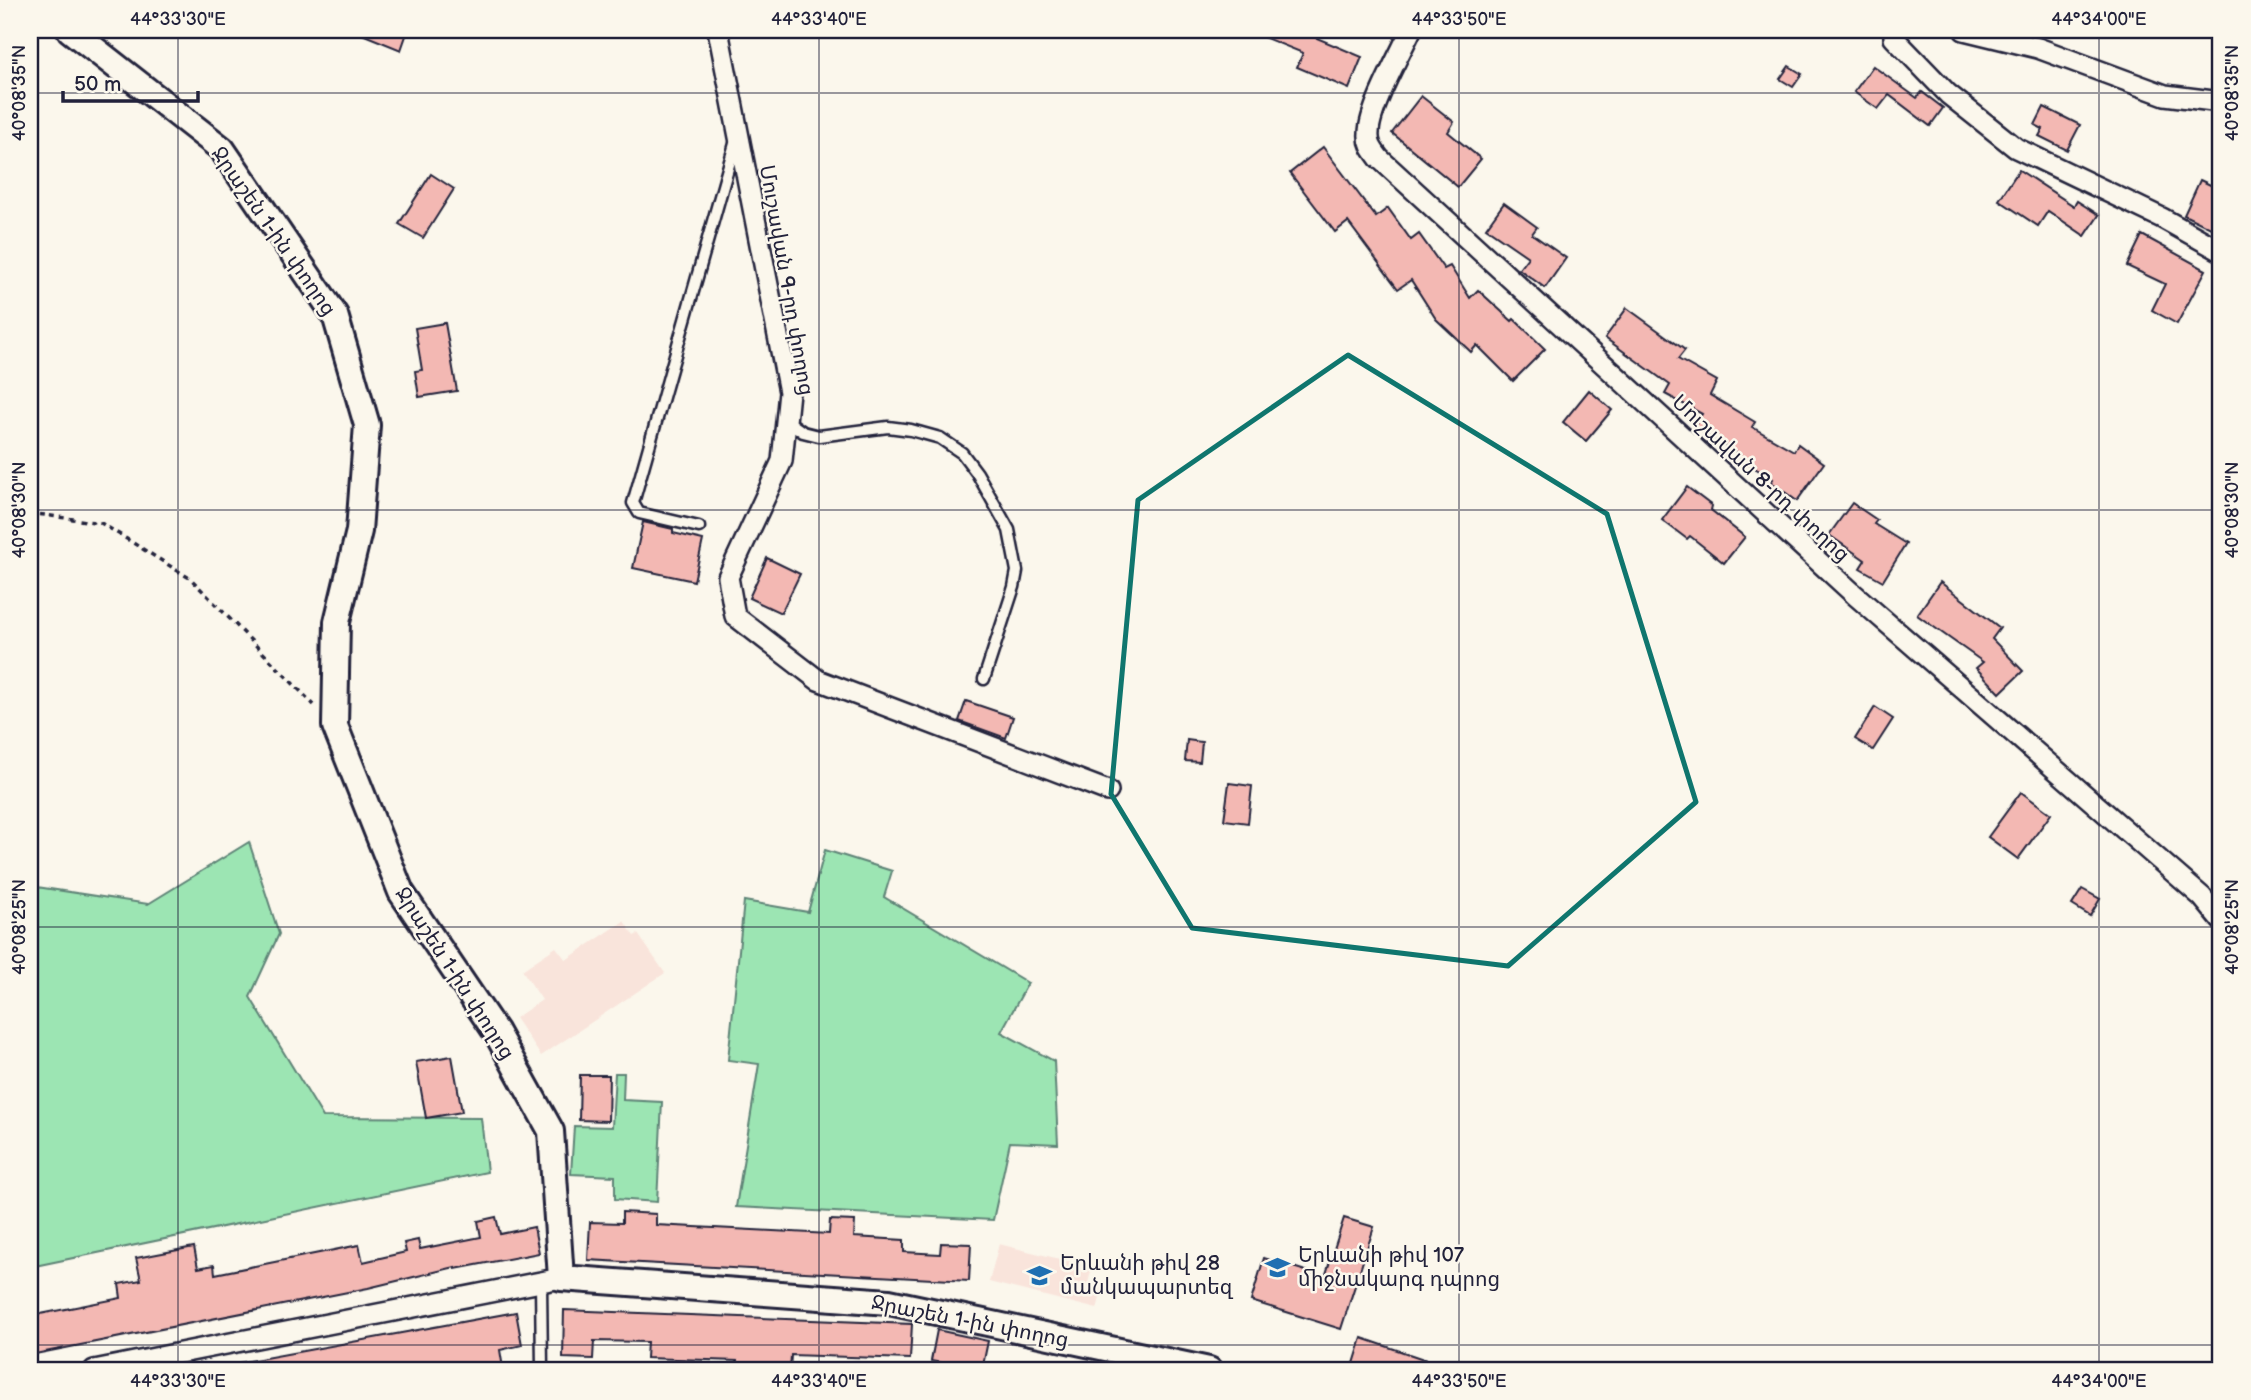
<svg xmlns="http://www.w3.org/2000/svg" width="2251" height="1400" font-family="'Balsamiq Sans','Noto Sans Armenian',sans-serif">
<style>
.built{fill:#f9e4db}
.green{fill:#9ce5b3;stroke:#5f8477;stroke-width:2}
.building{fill:#f3b8b3;stroke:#22223b;stroke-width:2}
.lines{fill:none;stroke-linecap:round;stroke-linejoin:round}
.service-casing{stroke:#22223b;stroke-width:15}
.minor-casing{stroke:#22223b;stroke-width:24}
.tertiary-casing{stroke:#22223b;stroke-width:30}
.path{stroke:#22223b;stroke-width:3.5;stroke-dasharray:5 5;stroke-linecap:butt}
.service{stroke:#fbf7ec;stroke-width:10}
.minor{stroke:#fbf7ec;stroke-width:19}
.tertiary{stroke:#fbf7ec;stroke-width:24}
.marked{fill:none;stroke:#0f766e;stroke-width:5;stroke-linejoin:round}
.ticks{fill:none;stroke:#22223b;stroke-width:2;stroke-opacity:0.45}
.labels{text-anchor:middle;stroke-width:5;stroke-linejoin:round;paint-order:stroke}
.street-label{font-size:21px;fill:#22223b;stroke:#fbf7ec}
.poi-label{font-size:21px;fill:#22223b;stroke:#fbf7ec;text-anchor:start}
.neatline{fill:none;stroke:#22223b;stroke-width:2.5}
.ticks-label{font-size:18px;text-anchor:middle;fill:#22223b}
</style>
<rect width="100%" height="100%" fill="#fbf7ec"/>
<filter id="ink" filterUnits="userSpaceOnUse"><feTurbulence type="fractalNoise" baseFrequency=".0143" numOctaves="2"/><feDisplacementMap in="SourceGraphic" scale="14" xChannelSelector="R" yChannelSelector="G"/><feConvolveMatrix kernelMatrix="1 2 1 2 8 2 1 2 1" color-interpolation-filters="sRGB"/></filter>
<g filter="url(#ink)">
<g class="built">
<polygon points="624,921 634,936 638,934 665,973 541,1056 515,1018 542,1000 522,970 556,947 566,960"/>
<polygon points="999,1244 1092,1267 1088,1283 1103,1287 1097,1309 989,1282"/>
</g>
<g class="green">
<polygon points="249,842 279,934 250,997 323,1117 481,1118 487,1172 30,1267 30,886 148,904"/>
<polygon points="825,850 892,871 884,897 1028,983 1001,1032 1054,1061 1058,1144 1010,1142 993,1220 736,1207 759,1064 728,1060 744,901 808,912"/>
<polygon points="615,1073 624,1073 623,1100 662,1102 657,1202 615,1199 615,1176 571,1174 574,1126 612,1127"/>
</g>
<g class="building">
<polygon points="352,30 408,30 401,50"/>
<polygon points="1246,30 1298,30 1362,57 1349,89 1297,67 1303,53"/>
<polygon points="1789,66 1802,74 1793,87 1780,79"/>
<polygon points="1873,66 1917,98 1922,92 1943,108 1930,126 1889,95 1878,109 1854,92"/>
<polygon points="1421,96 1454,122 1448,132 1481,159 1458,187 1392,133"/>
<polygon points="2044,107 2080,125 2067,150 2039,136 2043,129 2035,125"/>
<polygon points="1323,147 1376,217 1388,208 1411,240 1419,234 1444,269 1450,266 1470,298 1478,290 1512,321 1514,319 1545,349 1513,381 1477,345 1471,352 1436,319 1411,280 1398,289 1348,222 1335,232 1290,173"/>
<polygon points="2019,170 2074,206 2077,201 2099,215 2085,236 2048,211 2038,226 1999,200"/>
<polygon points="431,174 454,189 423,238 399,224"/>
<polygon points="2200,180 2221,190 2221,233 2184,215"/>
<polygon points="1504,203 1537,227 1532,234 1566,258 1545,288 1519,269 1528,257 1486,228"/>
<polygon points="2142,235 2206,270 2177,324 2152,310 2165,284 2127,266"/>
<polygon points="1627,308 1685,350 1678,359 1717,381 1710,395 1755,422 1752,427 1794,451 1798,444 1824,463 1797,501 1771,482 1773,479 1738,458 1740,455 1694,427 1702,414 1665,394 1670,385 1605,338"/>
<polygon points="445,323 457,391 419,397 415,371 422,370 415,328"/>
<polygon points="1589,390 1612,410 1586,441 1563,422"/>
<polygon points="1687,487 1712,506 1711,510 1745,537 1724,563 1690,536 1687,539 1662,520"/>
<polygon points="1852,503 1877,520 1874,524 1906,544 1883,581 1860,568 1865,560 1829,535"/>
<polygon points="643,522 673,529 673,533 703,540 694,581 633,568"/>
<polygon points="767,558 800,574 781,613 749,598"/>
<polygon points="1940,582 2000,628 1992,639 2023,671 2000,693 1976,668 1983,662 1917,615"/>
<polygon points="966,701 1013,717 1006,738 959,721"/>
<polygon points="1875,707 1893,719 1873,750 1855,739"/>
<polygon points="1187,740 1202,742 1200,762 1185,761"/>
<polygon points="1229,783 1252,786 1248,823 1224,820"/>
<polygon points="2021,792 2051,814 2018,859 1988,837"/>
<polygon points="2082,889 2100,899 2090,916 2072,905"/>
<polygon points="452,1056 462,1112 426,1118 416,1062"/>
<polygon points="580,1075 609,1075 608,1121 579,1120"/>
<polygon points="622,1212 656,1214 656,1225 829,1234 830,1220 855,1221 854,1237 904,1240 904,1252 940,1254 941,1243 971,1244 969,1281 588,1260 590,1222 622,1223"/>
<polygon points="496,1217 500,1234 534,1227 539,1253 455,1269 455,1267 368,1288 30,1355 30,1316 121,1298 119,1284 141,1280 136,1258 194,1247 198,1268 214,1265 215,1274 359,1245 363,1262 406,1252 404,1243 418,1240 420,1249 481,1237 478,1221"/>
<polygon points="1344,1218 1374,1227 1341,1329 1251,1301 1264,1258 1325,1277"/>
<polygon points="564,1310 912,1324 910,1359 791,1355 790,1370 738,1370 738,1361 646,1358 647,1342 594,1341 593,1359 563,1358"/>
<polygon points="516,1312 522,1345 500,1350 503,1368 482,1370 481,1365 454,1370 440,1370 440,1366 418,1370 409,1370 408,1366 389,1370 238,1370 238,1363"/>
<polygon points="937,1330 988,1341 982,1370 931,1361"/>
<polygon points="1362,1338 1450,1368 1450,1370 1352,1370"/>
</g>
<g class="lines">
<defs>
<g id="service">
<polyline points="786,420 803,432 819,436 888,427 911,430 940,438 962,453 977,473 1009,530 1017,571 1014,587 984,679"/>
<polyline points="699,527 639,513 633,503 736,140"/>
<polyline points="541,1282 542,1370"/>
</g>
<g id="minor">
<polyline points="718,30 789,392 782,461 728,577 735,616 818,680 1108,791"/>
<path d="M1411,30C1400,54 1369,109 1369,133C1368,144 1373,150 1379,158L1855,595L2202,897L2221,920"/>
<polyline points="1894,30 1894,38 1948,94 2016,148 2162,218 2221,251"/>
<polyline points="1964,30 2038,48 2165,95 2221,102"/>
<polyline points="94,1370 561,1278"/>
</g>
<polyline id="tertiary" points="70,30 222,149 335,315 367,425 359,531 337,622 335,726 401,892 496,1032 551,1131 561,1278 889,1302 1209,1370"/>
</defs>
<use href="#service" class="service-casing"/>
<use href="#minor" class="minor-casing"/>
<use href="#tertiary" class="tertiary-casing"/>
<polyline class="path" points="30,513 101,523 191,579 314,705"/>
<use href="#service" class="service"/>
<use href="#minor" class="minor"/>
<use href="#tertiary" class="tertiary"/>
</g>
</g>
<path class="marked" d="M1348,355L1607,514L1696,802L1508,966L1192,928L1111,794L1138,500Z"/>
<path class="ticks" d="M178,30V1370M819,30V1370M1459,30V1370M2099,30V1370M30,93H2221M30,510H2221M30,927H2221M30,1345H2221"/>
<defs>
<symbol id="school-bare" viewBox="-9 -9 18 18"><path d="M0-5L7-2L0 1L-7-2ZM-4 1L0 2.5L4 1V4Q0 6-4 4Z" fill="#1f6fb2" stroke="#fbf7ec" stroke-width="2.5" paint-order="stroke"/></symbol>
</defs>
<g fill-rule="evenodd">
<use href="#school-bare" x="1260" y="1250" width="35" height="35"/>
<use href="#school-bare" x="1022" y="1258" width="35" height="35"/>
</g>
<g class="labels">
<g class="street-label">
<text transform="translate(274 231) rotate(55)" y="7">Ջրաշեն 1-ին փողոց</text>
<text transform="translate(787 280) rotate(80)" y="7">Մուշավան 9-րդ փողոց</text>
<text transform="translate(1761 478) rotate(43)" y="7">Մուշավան 8-րդ փողոց</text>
<text transform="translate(455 973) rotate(57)" y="7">Ջրաշեն 1-ին փողոց</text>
<text transform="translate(970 1321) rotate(11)" y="7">Ջրաշեն 1-ին փողոց</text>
</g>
<g class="poi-label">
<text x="1298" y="1262">Երևանի թիվ 107<tspan x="1298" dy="24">միջնակարգ դպրոց</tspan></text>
<text x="1060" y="1270">Երևանի թիվ 28<tspan x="1060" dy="24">մանկապարտեզ</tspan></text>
</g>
</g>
<rect width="2251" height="1400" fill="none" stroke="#fbf7ec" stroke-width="77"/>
<path d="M63 91v10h135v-10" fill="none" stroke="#22223b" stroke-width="3.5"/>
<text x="74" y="91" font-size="21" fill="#22223b" stroke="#fbf7ec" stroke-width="5" paint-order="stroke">50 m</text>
<rect x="38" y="38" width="2174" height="1324" class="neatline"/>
<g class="ticks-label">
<text x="178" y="25">44°33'30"E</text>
<text x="819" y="25">44°33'40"E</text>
<text x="1459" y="25">44°33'50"E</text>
<text x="2099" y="25">44°34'00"E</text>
<text transform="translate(19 93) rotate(-90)" y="6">40°08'35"N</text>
<text transform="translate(2232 93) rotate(-90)" y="6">40°08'35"N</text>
<text transform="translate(19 510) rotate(-90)" y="6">40°08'30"N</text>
<text transform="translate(2232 510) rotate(-90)" y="6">40°08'30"N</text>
<text transform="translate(19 927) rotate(-90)" y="6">40°08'25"N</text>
<text transform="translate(2232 927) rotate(-90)" y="6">40°08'25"N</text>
<text x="178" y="1387">44°33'30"E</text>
<text x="819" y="1387">44°33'40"E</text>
<text x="1459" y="1387">44°33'50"E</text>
<text x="2099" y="1387">44°34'00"E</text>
</g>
</svg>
